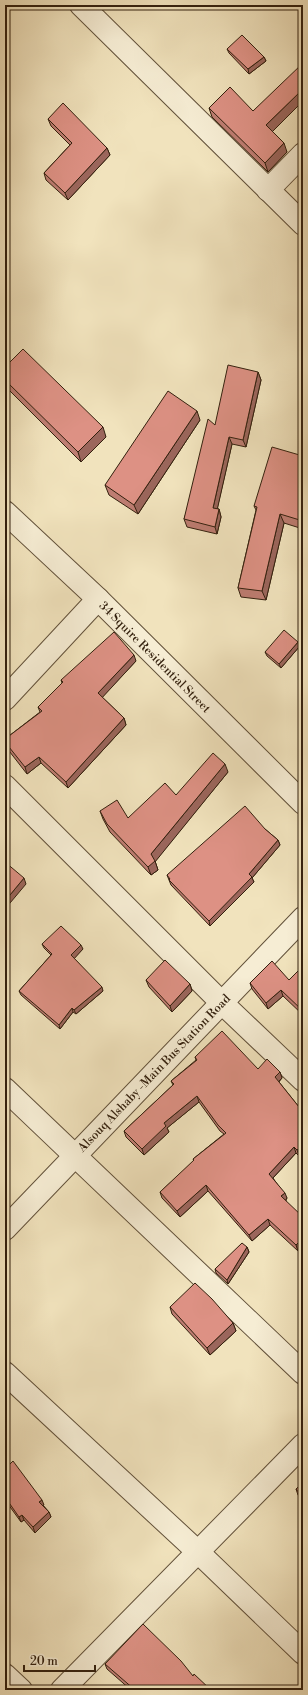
<svg xmlns="http://www.w3.org/2000/svg" width="308" height="1695" font-family="'Libre Bodoni',serif">
<style>
.lines{fill:none;stroke-linecap:round;stroke-linejoin:round}
.minor-casing{stroke:#62513a;stroke-width:24}
.minor{stroke:#f6edd4;stroke-width:22}
.wall{fill:#be7d72;stroke:#33200e}
.shaded-wall{fill:#9b665c;stroke:#33200e}
.building{fill:#dd9184;stroke:#33200e}
.labels{text-anchor:middle;stroke-width:4;stroke-linejoin:round;paint-order:stroke}
.street-label{font-size:12px;fill:#33200e;stroke:#f6edd4}
</style>
<rect width="100%" height="100%" fill="#f1e3bd"/>
<filter id="stains"><feTurbulence type="fractalNoise" baseFrequency=".005" numOctaves="4"/><feColorMatrix values="0 0 0 0 .2 0 0 0 0 .09 0 0 0 0 .02 0 0 0 .5 -.17"/></filter>
<radialGradient id="worn" r=".72"><stop offset=".6" stop-color="#630" stop-opacity="0"/><stop offset="1" stop-color="#630" stop-opacity=".3"/></radialGradient>
<g class="lines">
<defs>
<g id="minor">
<polyline points="81,5 303,224"/>
<polyline points="268,190 303,154"/>
<polyline points="5,512 98,599 303,803"/>
<polyline points="5,699 98,599"/>
<polyline points="5,786 222,1003 303,1080"/>
<polyline points="5,1089 303,1373"/>
<polyline points="5,1229 303,918"/>
<polyline points="5,1373 198,1552 303,1653"/>
<polyline points="5,1675 21,1690"/>
<polyline points="62,1690 303,1445"/>
</g>
</defs>
<use href="#minor" class="minor-casing"/>
<use href="#minor" class="minor"/>
</g>
<g class="wall">
<polygon points="227,49 264,57 266,61 249,74 229,53"/>
<polygon points="303,101 272,131 287,152 268,172 212,117 209,108 253,111"/>
<polygon points="48,119 107,148 110,155 68,200 46,180 44,173 70,145 51,126"/>
<polygon points="5,367 106,437 81,462 5,386"/>
<polygon points="258,372 261,380 246,447 232,444 217,509 219,509 221,517 217,534 187,527 184,519 215,425"/>
<polygon points="303,379 303,415 302,415 299,406"/>
<polygon points="200,420 138,514 109,495 105,485"/>
<polygon points="303,456 303,529 284,523 266,600 241,597 238,588 256,510 254,506"/>
<polygon points="298,642 299,647 281,668 267,656 265,652"/>
<polygon points="136,661 102,697 124,718 126,725 68,788 41,763 27,774 6,747 5,744 5,739 40,712 38,707 62,683 61,680"/>
<polygon points="228,772 155,861 158,870 151,875 110,832 103,819 100,811 128,818 176,795"/>
<polygon points="265,829 278,840 280,845 252,878 254,882 210,926 171,885 167,875"/>
<polygon points="42,944 83,949 74,958 103,991 76,1014 73,1012 60,1029 21,995 19,991 51,955 44,948"/>
<polygon points="303,966 303,1015 283,996 268,1009 252,989 250,983 289,980"/>
<polygon points="146,980 190,984 192,991 172,1012 149,987"/>
<polygon points="195,1057 258,1069 280,1072 282,1078 279,1082 303,1112 303,1152 299,1156 296,1153 273,1178 287,1198 286,1200 298,1251 270,1225 252,1241 208,1191 180,1217 162,1198 160,1192 194,1161 193,1159 224,1134 220,1131 199,1102 167,1128 169,1132 144,1155 126,1137 124,1131 173,1085 171,1081 196,1060"/>
<polygon points="247,1247 249,1252 228,1284 216,1273 215,1269"/>
<polygon points="170,1307 233,1323 236,1331 210,1355 172,1314"/>
<polygon points="5,1465 44,1505 43,1505 49,1512 51,1517 35,1533 24,1520 21,1522 5,1500"/>
<polygon points="303,1483 303,1501 298,1495 296,1489"/>
<polygon points="105,1664 193,1676 211,1690 131,1690 107,1669"/>
</g>
<g class="shaded-wall">
<polygon points="264,57 266,61 249,74 248,69"/>
<polygon points="303,89 303,101 270,134 266,125"/>
<polygon points="284,143 287,152 268,172 265,163"/>
<polygon points="107,148 110,155 68,200 65,193"/>
<polygon points="258,372 261,380 246,447 243,440"/>
<polygon points="197,411 200,420 138,514 134,505"/>
<polygon points="103,427 106,437 81,462 78,452"/>
<polygon points="229,437 232,444 216,515 213,508"/>
<polygon points="219,509 221,517 217,534 215,527"/>
<polygon points="280,514 284,523 266,600 262,591"/>
<polygon points="298,642 299,647 281,668 279,664"/>
<polygon points="134,655 136,661 100,700 98,693"/>
<polygon points="124,718 126,725 68,788 66,782"/>
<polygon points="39,757 41,763 27,774 25,767"/>
<polygon points="225,764 228,772 155,862 155,861 158,870 151,875 148,867 151,854"/>
<polygon points="278,840 280,845 252,878 254,882 210,926 209,921"/>
<polygon points="5,844 7,850 5,852"/>
<polygon points="24,878 26,884 5,909 5,901"/>
<polygon points="81,945 83,949 73,960 71,955"/>
<polygon points="190,984 192,991 172,1012 170,1006"/>
<polygon points="102,987 103,991 76,1014 74,1010"/>
<polygon points="281,990 283,996 268,1009 266,1003"/>
<polygon points="72,1008 73,1012 60,1029 59,1025"/>
<polygon points="280,1072 282,1078 277,1083 275,1077"/>
<polygon points="197,1096 199,1102 167,1128 169,1132 144,1155 142,1149 164,1123"/>
<polygon points="303,1145 303,1152 299,1156 297,1150"/>
<polygon points="294,1147 296,1153 271,1180 269,1174"/>
<polygon points="206,1185 208,1191 180,1217 177,1211"/>
<polygon points="285,1193 287,1198 284,1202 281,1196"/>
<polygon points="268,1219 270,1225 252,1241 249,1235"/>
<polygon points="303,1238 303,1246 298,1251 296,1245"/>
<polygon points="247,1247 249,1252 228,1284 227,1280"/>
<polygon points="233,1323 236,1331 210,1355 207,1348"/>
<polygon points="42,1500 44,1505 41,1507 39,1502"/>
<polygon points="49,1512 51,1517 35,1533 33,1527"/>
<polygon points="22,1515 24,1520 21,1522 19,1517"/>
</g>
<g class="building">
<polygon points="242,35 264,57 248,69 227,49"/>
<polygon points="303,63 303,89 266,125 284,143 265,163 209,108 230,87 253,111"/>
<polygon points="63,103 107,148 65,193 44,173 72,143 48,119"/>
<polygon points="23,349 103,427 78,452 5,380 5,367"/>
<polygon points="228,365 258,372 243,440 229,437 213,508 219,509 215,527 184,519 208,419 215,425"/>
<polygon points="303,379 303,407 299,406"/>
<polygon points="168,391 197,411 134,505 105,485"/>
<polygon points="272,447 303,456 303,521 280,514 262,591 238,588 257,507 254,506"/>
<polygon points="284,630 298,642 279,664 265,652"/>
<polygon points="114,632 134,655 98,693 124,718 66,782 39,757 25,767 5,742 5,739 42,711 38,707 63,682 61,680"/>
<polygon points="213,753 225,764 151,854 155,861 148,867 107,824 100,811 117,800 128,818 165,783 176,795"/>
<polygon points="245,806 265,829 278,840 249,874 252,877 209,921 169,880 170,879 167,875"/>
<polygon points="5,862 24,878 5,901"/>
<polygon points="61,926 81,945 71,955 102,987 74,1010 72,1008 59,1025 19,991 52,954 42,944"/>
<polygon points="165,960 190,984 170,1006 146,980"/>
<polygon points="272,961 289,980 303,966 303,1011 281,990 266,1003 250,983"/>
<polygon points="222,1031 258,1069 267,1059 280,1072 275,1077 303,1112 303,1145 297,1150 294,1147 269,1174 285,1193 281,1196 303,1217 303,1238 296,1245 268,1219 249,1235 206,1185 177,1211 160,1192 194,1160 193,1159 226,1133 218,1125 197,1096 164,1123 166,1126 142,1149 124,1131 174,1084 171,1081 197,1060 195,1057"/>
<polygon points="242,1243 247,1247 227,1280 215,1269"/>
<polygon points="195,1283 212,1299 233,1323 207,1348 170,1307"/>
<polygon points="13,1461 42,1500 39,1502 49,1512 33,1527 22,1515 19,1517 5,1497 5,1465 7,1467"/>
<polygon points="303,1483 303,1498 296,1489"/>
<polygon points="143,1624 181,1661 193,1676 194,1674 211,1690 135,1690 105,1664"/>
</g>
<g class="labels">
<g class="street-label">
<text transform="translate(155 657) rotate(45)" y="4">34 Squire Residential Street</text>
<text transform="translate(154 1073) rotate(-46)" y="4">Alsouq Alshaby -Main Bus Station Road</text>
</g>
</g>
<rect width="308" height="1695" fill="none" stroke="#f1e3bd" stroke-width="20"/>
<rect x="6" y="6" width="296" height="1683" fill="none" stroke="#33200e" stroke-width="2"/>
<rect x="10" y="10" width="288" height="1675" fill="none" stroke="#33200e"/>
<path d="M24 1665v6h71v-6" fill="none" stroke="#33200e" stroke-width="2"/>
<text x="30" y="1665" font-size="12" fill="#33200e" stroke="#f6edd4" stroke-width="3" paint-order="stroke">20 m</text>
<rect width="100%" height="100%" filter="url(#stains)"/>
<rect width="100%" height="100%" fill="url(#worn)"/>
</svg>
